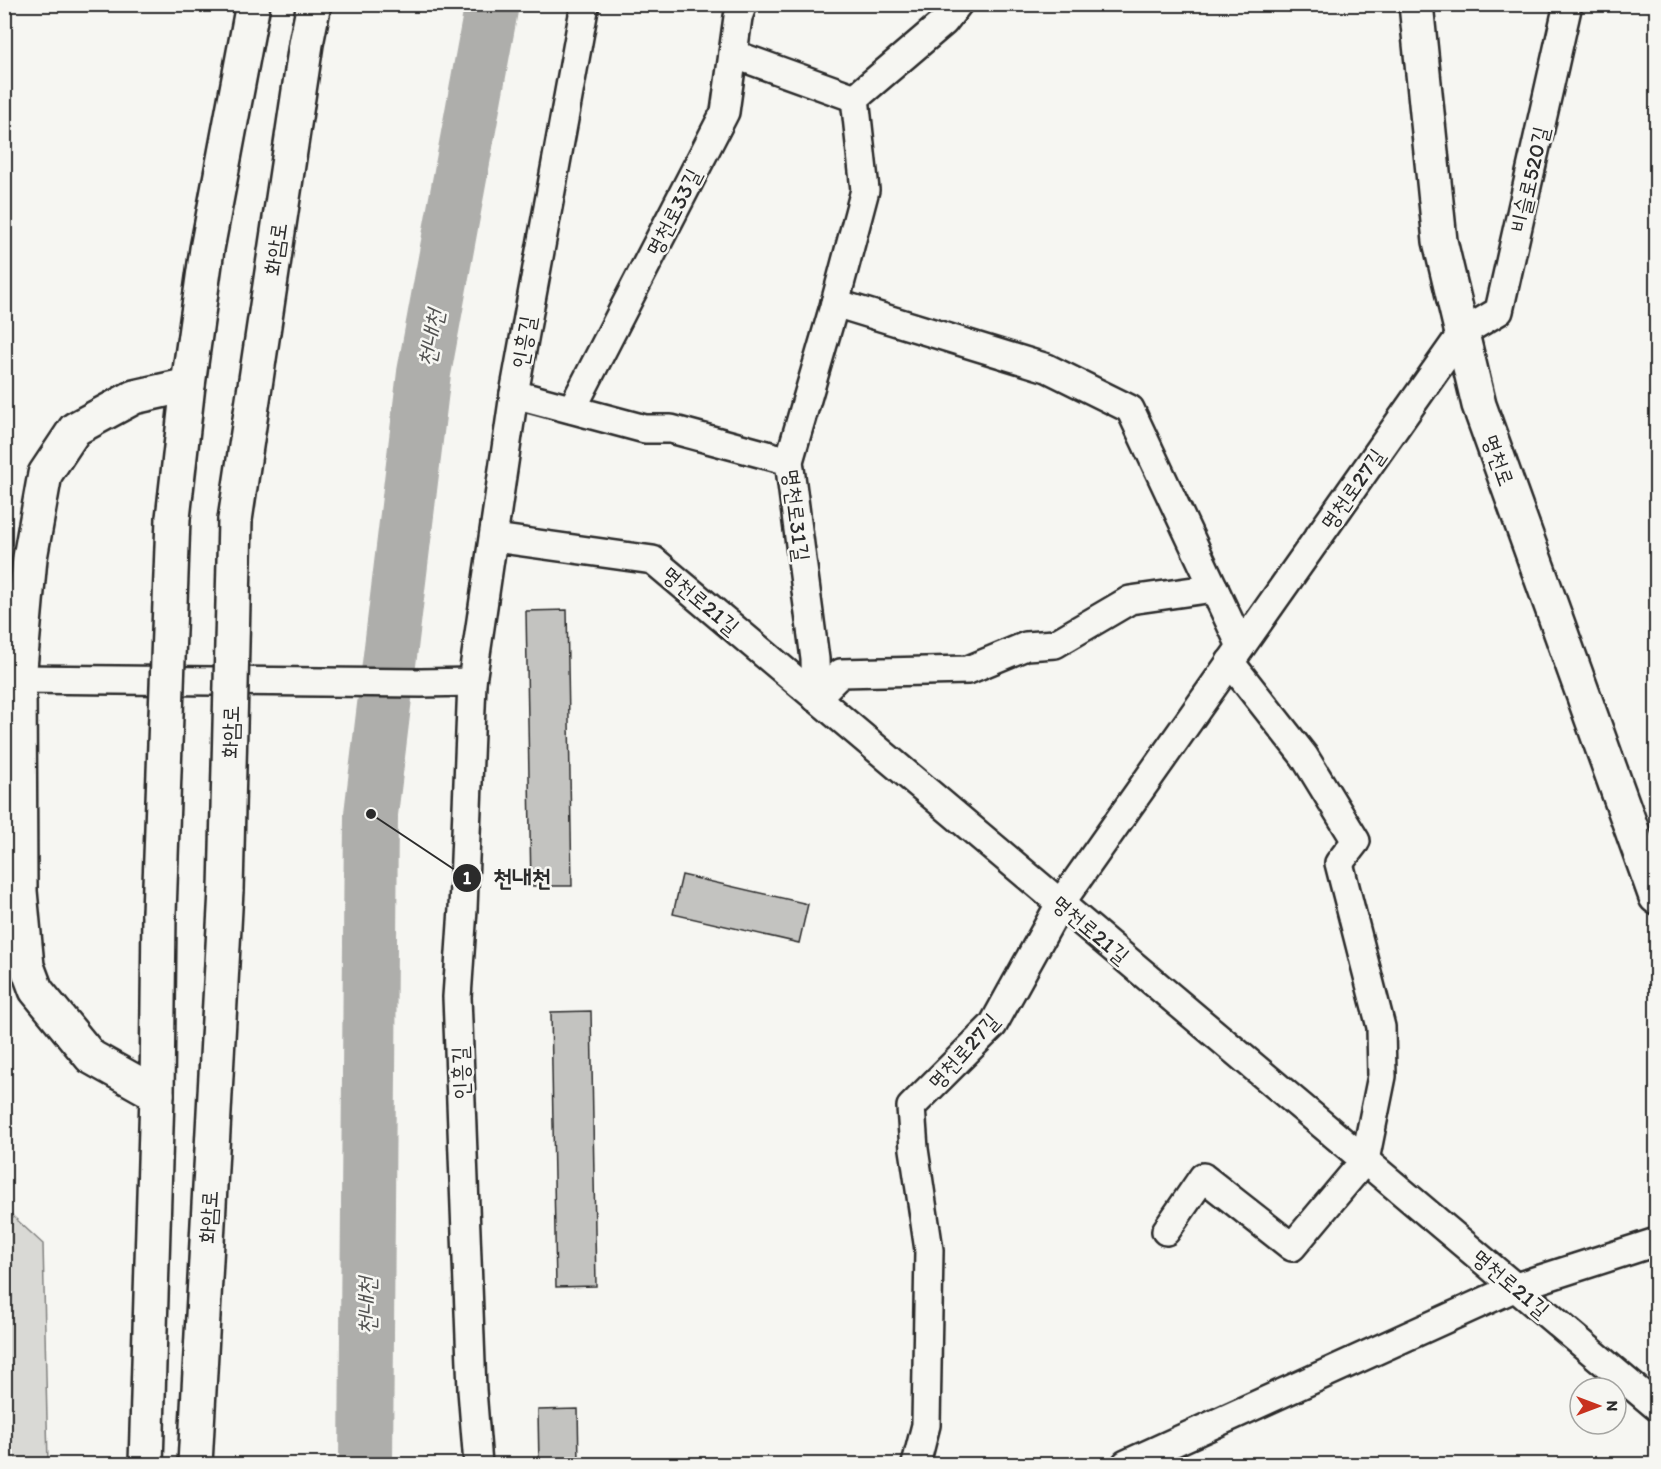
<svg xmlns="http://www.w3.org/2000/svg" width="1661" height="1469" font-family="Itim,'Poor Story',sans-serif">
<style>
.green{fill:#d9d9d5;stroke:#828280;stroke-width:1.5}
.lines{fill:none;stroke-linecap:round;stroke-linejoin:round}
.river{stroke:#aeaeab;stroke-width:54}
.building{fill:#c3c3c0;stroke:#2b2b2b;stroke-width:1.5}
.minor-casing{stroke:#2b2b2b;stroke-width:32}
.tertiary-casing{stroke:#2b2b2b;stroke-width:38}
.secondary-casing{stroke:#2b2b2b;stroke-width:38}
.minor{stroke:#f6f6f2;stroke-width:27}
.tertiary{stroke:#f6f6f2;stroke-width:33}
.secondary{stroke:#f6f6f2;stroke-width:33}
.secondary-bridge-casing{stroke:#2b2b2b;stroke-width:38;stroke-linecap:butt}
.secondary-bridge{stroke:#f6f6f2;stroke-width:33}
.labels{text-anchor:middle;stroke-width:5;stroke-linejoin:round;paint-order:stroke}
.street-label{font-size:22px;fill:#2b2b2b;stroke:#f6f6f2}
.water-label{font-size:24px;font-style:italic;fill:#525251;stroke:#f6f6f2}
.leader{fill:none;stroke:#2b2b2b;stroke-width:2}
.callout-dot{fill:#2b2b2b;stroke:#f6f6f2;stroke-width:2}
.mark-label{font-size:18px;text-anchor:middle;font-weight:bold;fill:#fff}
.callout-label{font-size:24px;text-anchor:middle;font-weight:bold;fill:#2b2b2b;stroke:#f6f6f2;stroke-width:5;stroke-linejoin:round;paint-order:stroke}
</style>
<rect width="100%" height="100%" fill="#f6f6f2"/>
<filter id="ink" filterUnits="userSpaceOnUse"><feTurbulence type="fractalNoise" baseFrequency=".0167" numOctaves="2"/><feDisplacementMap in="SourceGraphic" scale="12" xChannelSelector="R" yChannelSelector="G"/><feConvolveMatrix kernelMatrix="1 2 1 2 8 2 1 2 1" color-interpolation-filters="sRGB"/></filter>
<g filter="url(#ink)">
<polygon class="green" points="4,1208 43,1244 48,1464 5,1464"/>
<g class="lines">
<polyline class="river" points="366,1464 371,814 424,373 492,4"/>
</g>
<g class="building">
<polygon points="567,610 572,886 531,886 526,611"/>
<polygon points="682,875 808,904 799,943 673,914"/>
<polygon points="591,1011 596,1286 556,1287 551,1012"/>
<polygon points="578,1409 579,1464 539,1464 538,1410"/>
</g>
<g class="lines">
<defs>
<g id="minor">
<polyline points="733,54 855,98"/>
<polyline points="835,303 1047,368 1130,409 1241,646"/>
<polyline points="514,394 645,429 671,429 789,461"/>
<polyline points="572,409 725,112 738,17 743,4"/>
<polyline points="494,538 653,560 1656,1406"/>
<polyline points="19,679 421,683 472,682"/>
<polyline points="816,698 815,659 789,461 835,303 865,190 855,98 944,22 958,4"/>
<polyline points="816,698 841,673 968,670 1026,646 1055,644 1130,600 1214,588"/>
<polyline points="1166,1231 1203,1177 1292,1247 1365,1160 1382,1076 1381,1027 1339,863 1356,841 1304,756 1230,662"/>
<polyline points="478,1464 472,1390 457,997 463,909 472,682 514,394 585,4"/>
<polyline points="916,1464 926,1425 929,1250 914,1149 911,1107 993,1025 1060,904 1462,333 1499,311 1568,4"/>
<polyline points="1126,1464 1516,1287 1656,1242"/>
</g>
<polyline id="tertiary" points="1416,4 1440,241 1479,405 1656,897"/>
<g id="secondary">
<polyline points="173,518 188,385 207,249 253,4"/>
<polyline points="235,520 306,44 314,4"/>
<polyline points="157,1094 91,1057 36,990 27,966 20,891 19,679 30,558 45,474 75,429 134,397 188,385"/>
<polyline points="146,1464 157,1094 159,913"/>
<polyline points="195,1464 226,890"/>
</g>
</defs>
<use href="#minor" class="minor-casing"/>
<use href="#tertiary" class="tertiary-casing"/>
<use href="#secondary" class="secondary-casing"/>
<use href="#minor" class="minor"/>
<use href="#tertiary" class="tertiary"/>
<use href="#secondary" class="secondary"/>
<defs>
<g id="secondary-bridge">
<polyline points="226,890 235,520"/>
<polyline points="159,913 173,518"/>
</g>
</defs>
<use href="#secondary-bridge" class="secondary-bridge-casing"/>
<use href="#secondary-bridge" class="secondary-bridge"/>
</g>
</g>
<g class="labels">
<g class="street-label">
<text transform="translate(1529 179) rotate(-77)" y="8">비슬로520길</text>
<text transform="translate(673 212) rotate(-63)" y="8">명천로33길</text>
<text transform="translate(275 249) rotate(-82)" y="8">화암로</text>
<text transform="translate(523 342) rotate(-80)" y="8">인흥길</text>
<text transform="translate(1499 460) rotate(70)" y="8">명천로</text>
<text transform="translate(1352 489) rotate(-55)" y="8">명천로27길</text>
<text transform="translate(797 515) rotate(83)" y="8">명천로31길</text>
<text transform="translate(701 600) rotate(40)" y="8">명천로21길</text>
<text transform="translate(230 732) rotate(-89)" y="8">화암로</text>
<text transform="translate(1091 929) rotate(40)" y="8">명천로21길</text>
<text transform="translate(963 1051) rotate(-48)" y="8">명천로27길</text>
<text transform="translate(460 1073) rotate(-92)" y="8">인흥길</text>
<text transform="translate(208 1217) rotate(-87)" y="8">화암로</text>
<text transform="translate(1511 1283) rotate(40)" y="8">명천로21길</text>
</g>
<g class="water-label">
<text transform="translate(431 338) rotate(-80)" y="8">천내천</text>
<text transform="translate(367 1306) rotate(-90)" y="8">천내천</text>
</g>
</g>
<path class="leader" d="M371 814L467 878"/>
<g class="callout-dot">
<circle cx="371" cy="814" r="6"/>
<circle cx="467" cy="878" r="15"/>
</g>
<g class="mark-label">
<text x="467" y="884">1</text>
</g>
<g class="callout-label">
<text x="522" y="886">천내천</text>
</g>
<rect width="1661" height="1469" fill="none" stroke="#f6f6f2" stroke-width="24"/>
<rect x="12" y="12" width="1637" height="1445" fill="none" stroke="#2b2b2b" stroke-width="2" filter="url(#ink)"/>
<g transform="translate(1598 1406) rotate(90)"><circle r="28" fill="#f6f6f2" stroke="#a5a5a2" stroke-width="1.5"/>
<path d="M0-4.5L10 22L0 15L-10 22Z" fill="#c8321e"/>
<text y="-9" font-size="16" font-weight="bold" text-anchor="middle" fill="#2b2b2b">N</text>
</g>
</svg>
